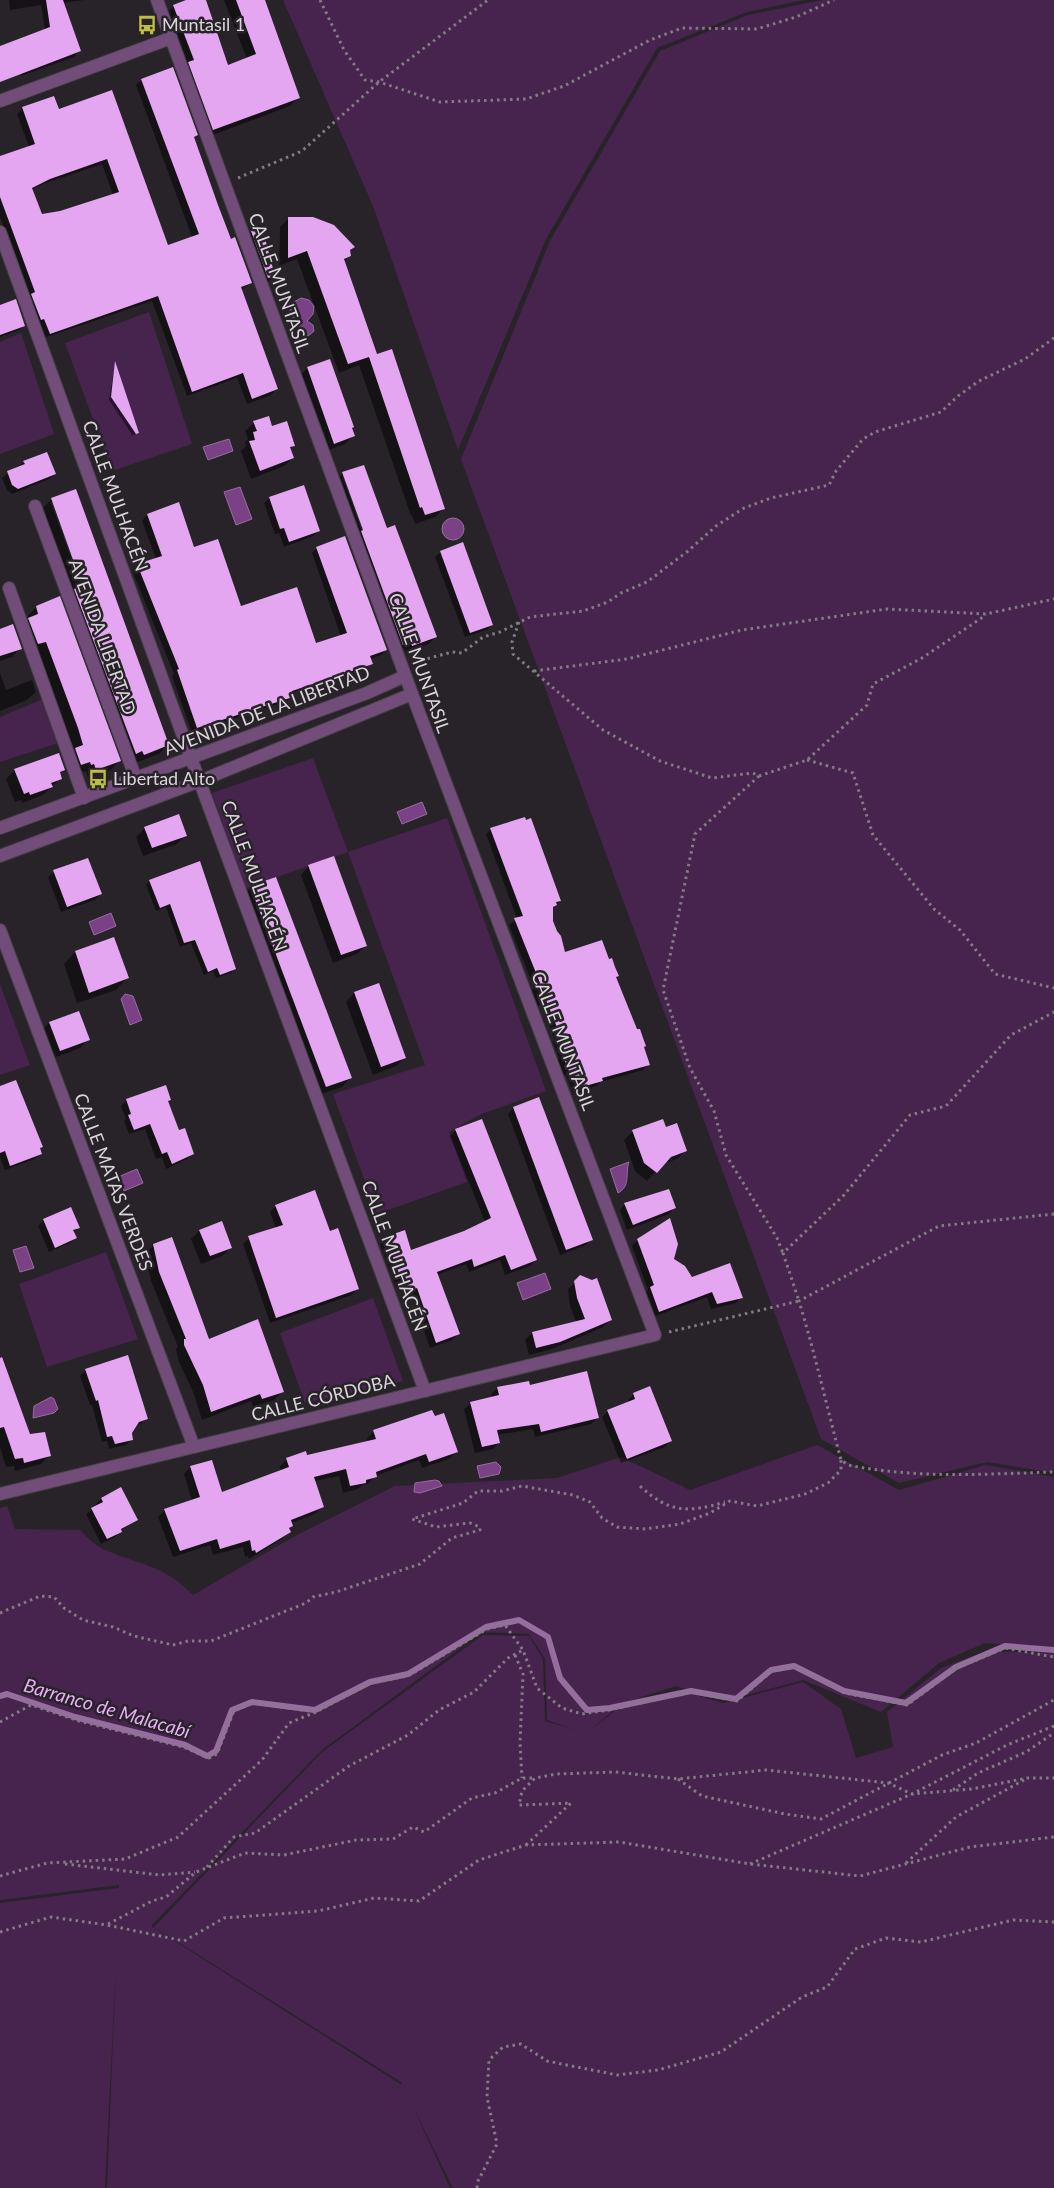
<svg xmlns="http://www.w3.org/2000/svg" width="1054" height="2188" font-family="Lato,sans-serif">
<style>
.green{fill:#47244e;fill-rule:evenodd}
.water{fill:#7a4186;stroke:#966d9f}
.shadow{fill:#0007;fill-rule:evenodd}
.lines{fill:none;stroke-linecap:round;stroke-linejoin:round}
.stream{stroke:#966d9f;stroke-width:6}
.building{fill:#e4a5f1;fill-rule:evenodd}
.minor-casing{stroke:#443f45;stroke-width:14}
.tertiary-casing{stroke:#443f45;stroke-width:14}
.path{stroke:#817c81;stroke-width:3;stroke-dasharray:2.5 4;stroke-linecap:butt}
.minor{stroke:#724d7a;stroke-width:12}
.tertiary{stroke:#724d7a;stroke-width:12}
.labels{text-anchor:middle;stroke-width:5;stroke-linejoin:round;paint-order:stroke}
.poi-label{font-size:18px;fill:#d9d5d9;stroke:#282329;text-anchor:start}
.street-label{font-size:18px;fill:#d9d5d9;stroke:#282329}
.water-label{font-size:19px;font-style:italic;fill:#ebacf8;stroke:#282329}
</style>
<rect width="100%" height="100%" fill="#282329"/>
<g class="green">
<polygon points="283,0 804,0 747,12 657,48 546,239 458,450 373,206"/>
<polygon points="823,0 1054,0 1054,1473 987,1462 899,1483 821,1439 461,459 550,241 660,51 748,15"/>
<polygon points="149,312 192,444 112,471 65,343"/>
<polygon points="21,333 54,434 0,454 0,342"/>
<polygon points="43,699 58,743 0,762 0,717"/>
<polygon points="313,758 348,852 447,818 546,1091 479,1115 449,1132 467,1182 377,1214 333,1094 425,1065 348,852 246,888 212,793"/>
<polygon points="0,984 30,1065 0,1075"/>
<polygon points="106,1252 138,1339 47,1367 19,1284"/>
<polygon points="373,1298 403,1381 305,1403 280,1333"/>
<path d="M817,1445L899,1490L986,1465L1054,1477V1648L985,1643L939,1663L881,1712L803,1680L724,1701L676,1686L620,1704L591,1730L622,1705L678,1690L723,1703L803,1682L841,1709L856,1758L893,1747L887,1712L941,1668L986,1651L1054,1653V2188H453L412,2105L450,2188H107L116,1965L105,2188H0V1903L119,1888V1885L0,1900V1508L7,1506L15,1529L80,1530C86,1536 93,1544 101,1548C137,1565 162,1563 193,1595L295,1536L395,1486L557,1478L621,1457L690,1490ZM482,1632L529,1634L545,1659L547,1720L576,1730L545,1721L543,1659L529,1636L483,1635L322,1752L154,1927L401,2082L402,2085L151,1926L322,1750Z"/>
</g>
<g class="water">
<polygon points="301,298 309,300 314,306 313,314 307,321 313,325 314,331 308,336 300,333 299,327 303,322 293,318 290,311 292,303"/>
<polygon points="229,439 233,451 208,460 203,447"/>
<polygon points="240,487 252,519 236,525 224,492"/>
<circle cx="453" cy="529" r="11"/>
<polygon points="422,802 427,814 402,824 397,812"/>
<polygon points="111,913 116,926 94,935 89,922"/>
<polygon points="125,994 133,996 142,1020 130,1025 121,999"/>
<path d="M629,1162C625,1174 631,1186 618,1193L610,1169Z"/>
<polygon points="137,1169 143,1183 124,1191 118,1177"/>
<polygon points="26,1246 34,1268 20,1272 13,1250"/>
<polygon points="545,1273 551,1289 523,1300 517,1283"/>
<polygon points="51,1397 54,1399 58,1409 54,1413 33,1418 34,1406"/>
<polygon points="496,1462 501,1467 499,1474 480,1478 477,1466"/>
<polygon points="435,1480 439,1481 442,1486 420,1493 414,1492 415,1483"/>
</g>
<g class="shadow">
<polygon points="9,0 84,0 63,3 79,51 74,57 21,76 16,45 45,30 41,5 10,10"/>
<polygon points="190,0 205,0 227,66 247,59 224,0 263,0 299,97 290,106 205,138 165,14 174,6"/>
<path d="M142,80L197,135L193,139L230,241L251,283L241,290L277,389L271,395L247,404L237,378L187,396L152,301L44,338L0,217V157L29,147L17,114L23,108L58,110L111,91L168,246L192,237L136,85ZM102,164L113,195L61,212L41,216L31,190L43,184Z"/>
<polygon points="289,218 349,251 350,256 343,262 376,355 444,508 435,517 415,524 412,515 411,516 359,365 339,373 297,259 279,266 280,227"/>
<polygon points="261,229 274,276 262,287 256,289 240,244 251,232"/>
<polygon points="0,306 24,325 19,330 0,337"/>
<polygon points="115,363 137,432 133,436 109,400"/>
<polygon points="308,368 351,428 353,436 345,444 326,451 299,376"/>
<polygon points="254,423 272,428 293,446 290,449 293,458 284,466 251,479 241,451 246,446 245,442 248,439 245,431"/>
<polygon points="24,462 55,474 49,479 12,494 7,490 2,478"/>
<path d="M363,466L386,529L394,527L435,637L429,644L405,652L404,648L396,651L355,539L356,537L336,480L343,473ZM342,475H345L366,536L364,537Z"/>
<path d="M75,491L168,745L159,754L135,763L134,759L127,762L66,599L73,592L43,508L52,499ZM51,502H54L85,591L83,592Z"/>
<polygon points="270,498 319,531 313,536 284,547 279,533 275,534 264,503"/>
<polygon points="178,504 193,549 240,608 315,645 341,637 312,553 317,548 386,650 381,655 370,659 371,663 366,668 291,693 292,696 287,701 192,733 172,676 174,674 132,570 137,565 156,559 142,521 147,515"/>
<polygon points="441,552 492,625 486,630 465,637 435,557"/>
<polygon points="36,607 119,761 111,770 88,778 86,771 83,772 82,770 72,773 67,758 74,751 37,650 20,628 29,619 28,616"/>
<polygon points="0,630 21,648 12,657 0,661"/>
<polygon points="0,673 6,690 32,680 36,692 27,700 0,711"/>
<polygon points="15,770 64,770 59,775 61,778 43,795 22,803 21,800 15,802 6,779"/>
<polygon points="145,828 186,835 177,844 143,856 136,837"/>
<polygon points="491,829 560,901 552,909 552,921 564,953 615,978 649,1064 643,1070 601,1082 596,1086 573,1093 566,1075 563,1076 557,1060 559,1058 553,1042 555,1040 541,1005 538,1006 532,990 534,988 509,925 517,919 486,834"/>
<polygon points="309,866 365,946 357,954 333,963 301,875"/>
<polygon points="54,872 100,894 95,900 61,912 48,877"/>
<polygon points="150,881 234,969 231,973 216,978 213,971 204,975 191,943 180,947 166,907 156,911 146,885"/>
<polygon points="251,887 350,1078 342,1087 318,1095 242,896"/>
<polygon points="114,938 127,978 116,990 77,1003 64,964 75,952"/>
<polygon points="354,993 405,1057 396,1066 373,1075 346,1002"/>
<polygon points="49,1023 88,1040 80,1048 51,1059 41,1031"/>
<polygon points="0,1088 42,1146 39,1149 41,1154 35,1159 5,1170 0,1158"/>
<polygon points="127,1100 170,1100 167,1103 178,1132 192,1154 187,1159 166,1169 162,1157 156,1159 145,1129 129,1134 124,1121 126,1119 121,1106"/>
<polygon points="513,1108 591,1240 586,1245 560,1255 508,1114"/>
<polygon points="665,1129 686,1150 677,1159 663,1164 647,1181 635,1171 624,1140 633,1131"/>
<polygon points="456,1130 536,1260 530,1266 505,1275 500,1260 469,1272 466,1264 437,1275 458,1334 452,1340 430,1348 411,1293 404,1296 400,1288 397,1289 380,1244 386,1238 410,1252 465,1233 485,1222 450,1136"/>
<polygon points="625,1204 674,1208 669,1214 627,1230 620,1210"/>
<polygon points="276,1206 329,1233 358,1288 352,1295 270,1323 243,1244 249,1238 276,1229 270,1212"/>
<polygon points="44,1220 78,1228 73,1233 75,1238 70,1243 49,1252 38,1226"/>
<polygon points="199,1231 231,1248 222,1256 201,1264 191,1239"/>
<polygon points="638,1240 673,1260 691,1279 741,1297 736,1303 711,1309 707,1297 653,1317 645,1293 648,1290 632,1246"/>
<polygon points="154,1245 208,1341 283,1391 274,1400 253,1407 251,1401 202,1420 194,1394 179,1362 176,1349 178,1347 151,1281 145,1253"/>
<polygon points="581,1277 611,1320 603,1327 552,1349 529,1355 525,1340 532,1333 576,1322 570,1306 568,1289"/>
<polygon points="86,1370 147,1418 141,1424 134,1426 130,1432 132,1439 126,1445 109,1449 107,1441 102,1442 92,1405 90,1405 80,1376"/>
<polygon points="529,1386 598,1418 591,1424 535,1437 533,1429 497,1435 499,1443 493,1449 475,1453 464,1409 471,1403 492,1398 491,1394 498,1388"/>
<polygon points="0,1387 29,1435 50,1455 41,1464 15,1471 14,1466 6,1467 0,1447"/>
<polygon points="634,1394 670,1441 665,1447 621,1463 602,1417 608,1411 629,1403 628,1400"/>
<polygon points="374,1431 456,1452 449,1459 422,1468 419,1460 375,1476 368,1484 362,1485 358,1489 343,1493 339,1476 314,1481 322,1507 315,1514 291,1523 290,1531 282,1539 249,1559 248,1556 245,1557 243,1547 213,1555 210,1545 173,1557 158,1517 165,1510 192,1501 184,1474 191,1467 221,1494 281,1471 280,1466 287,1459 368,1442 367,1439"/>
<polygon points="121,1489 136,1520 120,1531 115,1537 101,1544 86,1514 97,1506 96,1504 101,1499"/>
</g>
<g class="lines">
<polyline class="stream" points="0,1696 7,1694 75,1717 185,1745 207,1756 216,1751 232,1710 252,1702 315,1710 370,1682 408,1674 486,1627 519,1620 548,1637 560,1678 587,1710 610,1708 691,1691 736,1699 771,1670 794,1666 844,1691 906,1703 956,1667 1005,1646 1054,1650"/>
</g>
<g class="building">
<polygon points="46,0 63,0 81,51 0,82 0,46 50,27"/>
<polygon points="186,0 206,0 228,65 256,54 236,0 265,0 300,98 213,130 188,62 194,60 173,5"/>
<path d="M173,67L198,135L194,137L218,205L231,239L235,237L252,283L241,287L278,389L252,399L243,373L192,392L158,296L50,334L44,319L41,320L31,294L35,292L0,197V156L35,144L22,107L54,96L59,109L112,90L168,245L199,234L141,79ZM107,159L119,192L60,211L42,214L32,188L50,179Z"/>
<polygon points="288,217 313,217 334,225 355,247 350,250 351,256 344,259 377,354 392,349 445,509 425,515 422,507 420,508 369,357 348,364 307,251 288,258"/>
<polygon points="262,227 275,276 268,278 251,231"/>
<polygon points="16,299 25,326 0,335 0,305"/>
<polygon points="330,359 354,427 352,428 355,436 334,444 307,367"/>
<polygon points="115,361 139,433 136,434 111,397"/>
<polygon points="269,416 272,426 287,421 295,446 290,447 294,458 260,471 249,441 255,440 253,432 257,431 253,421"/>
<polygon points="47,452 56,474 18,489 12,485 7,471 25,464 23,461"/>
<polygon points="364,465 387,528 395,525 437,637 412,646 411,643 403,645 361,531 363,530 342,472"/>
<polygon points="304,485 320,531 289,542 284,528 280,529 269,497"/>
<polygon points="76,489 169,745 144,755 142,751 136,754 74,589 82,585 51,498"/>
<polygon points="179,502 194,547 218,539 241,606 297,587 316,643 347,633 316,547 345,536 387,650 370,656 373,664 292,691 293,697 197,728 177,670 179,669 137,564 162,556 147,514"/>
<polygon points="463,542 493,625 470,633 440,551"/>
<polygon points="60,596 121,761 96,770 94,764 91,765 90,762 81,765 75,748 83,745 78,728 46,642 38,644 28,618 38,614 36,606"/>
<polygon points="13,624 22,649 0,656 0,629"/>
<polygon points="59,753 65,770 60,772 62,779 51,783 53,787 30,795 29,792 24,794 14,769"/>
<polygon points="179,814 187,836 152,848 144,827"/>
<polygon points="525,817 526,820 531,818 561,901 556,902 557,905 553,907 553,921 557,931 561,936 565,952 602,940 609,959 612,958 615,967 619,976 616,977 637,1029 640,1029 643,1038 646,1046 644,1047 650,1065 602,1078 603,1081 578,1088 572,1070 569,1071 562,1054 565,1053 558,1035 560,1035 546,1000 544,1001 537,984 540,983 514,918 523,916 490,828"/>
<polygon points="334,856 367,946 341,955 308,865"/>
<polygon points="88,858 102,894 67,907 53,870"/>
<polygon points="200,861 236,969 220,975 217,968 208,972 195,940 184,943 170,904 160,908 149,880"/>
<polygon points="276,877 352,1078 326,1087 250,886"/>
<polygon points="114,937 129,978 89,993 75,951"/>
<polygon points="379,983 406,1058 381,1067 354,992"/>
<polygon points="79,1011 90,1040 60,1051 49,1022"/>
<polygon points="16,1080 43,1147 40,1148 42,1154 10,1166 5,1151 0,1153 0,1086"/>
<polygon points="166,1085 171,1100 168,1101 179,1130 185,1128 194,1154 172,1164 167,1152 162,1154 150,1124 134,1130 128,1115 131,1114 126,1099"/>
<polygon points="539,1097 593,1240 566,1250 513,1107"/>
<polygon points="482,1119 537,1260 511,1270 505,1255 474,1267 472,1259 437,1272 460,1334 436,1343 417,1288 410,1291 406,1283 403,1284 385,1237 405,1230 411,1250 464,1231 491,1218 455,1129"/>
<polygon points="663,1119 666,1127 677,1123 687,1151 671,1157 657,1173 644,1163 632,1130"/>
<polygon points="669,1189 676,1208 633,1225 624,1203"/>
<polygon points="315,1190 330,1231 338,1228 359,1289 276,1318 248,1236 283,1225 275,1205"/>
<polygon points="71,1207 80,1228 73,1230 77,1238 55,1248 43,1219"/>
<polygon points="670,1218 678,1244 674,1259 685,1266 692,1277 730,1263 743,1298 717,1304 712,1292 659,1312 650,1287 654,1285 637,1239"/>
<polygon points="222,1221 232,1248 210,1256 199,1230"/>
<polygon points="172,1237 209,1339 258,1319 284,1392 262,1399 260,1394 211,1412 203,1385 184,1345 184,1339 186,1339 159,1272 153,1244"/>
<polygon points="580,1275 592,1280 597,1278 612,1320 560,1342 536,1348 532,1332 585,1319 577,1298 574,1281"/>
<polygon points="128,1355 148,1419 139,1422 132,1433 133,1440 115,1444 112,1436 107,1437 98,1400 96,1401 85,1369"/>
<polygon points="2,1357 30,1434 45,1432 51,1456 24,1463 23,1458 15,1459 4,1427 0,1428 0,1358"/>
<polygon points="587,1371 599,1418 541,1432 539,1424 497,1430 500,1443 482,1447 470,1402 499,1395 497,1387 529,1381 530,1385"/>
<polygon points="650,1386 672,1441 627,1459 607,1410 635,1399 633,1393"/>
<polygon points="432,1410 435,1416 444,1413 458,1452 429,1462 426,1454 376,1472 377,1477 366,1480 366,1483 350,1486 346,1469 314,1477 324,1507 291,1520 293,1526 289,1528 291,1532 256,1553 255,1550 252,1551 250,1540 220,1549 217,1539 180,1551 164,1509 200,1497 190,1466 212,1460 222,1492 289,1467 286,1458 306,1451 307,1455 376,1439 373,1430"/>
<polygon points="121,1487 138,1520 121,1529 122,1532 107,1539 91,1508 103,1502 101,1498"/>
</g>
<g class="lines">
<defs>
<g id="minor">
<polyline points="0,232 191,758 425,1391"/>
<polyline points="35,506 136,779"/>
<polyline points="9,588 84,798"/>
<polyline points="0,930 194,1447"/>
<polyline points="0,1494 655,1335 412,694"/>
</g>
<g id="tertiary">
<polyline points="0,101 171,38"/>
<polyline points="0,828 367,693 405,676"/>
<polyline points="0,856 200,781 412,694 157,0"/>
</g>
</defs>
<use href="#minor" class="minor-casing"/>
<use href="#tertiary" class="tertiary-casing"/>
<g class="path">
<polyline points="320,0 344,50 365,80 379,82 440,102 526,99 564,86 650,40 682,28 757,29 796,17 834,0"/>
<polyline points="238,178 302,151 379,82 488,0"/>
<polyline points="519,622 512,642 513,654 603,730 660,761 712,778 753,773 759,776 695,834 663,990 690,1068 714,1111 726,1155 777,1238 783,1253"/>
<polyline points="415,662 452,652 462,653 483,637 500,632 530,617 583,611 608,602 621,593 647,582 688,551 716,526 744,508 771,498 829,485 836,471 863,439 875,432 941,412 958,396 979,381 1025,359 1054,338"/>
<polyline points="534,671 627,659 742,630 887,609 986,614 1054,599"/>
<polyline points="807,760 853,773 873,835 934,909 960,930 995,974 1054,988"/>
<polyline points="759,776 807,760 867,705 873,684 922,658 986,615"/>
<path d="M1054,1214L939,1226L799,1301C815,1354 827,1407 841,1460L848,1465C917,1479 985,1474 1054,1472"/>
<polyline points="669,1332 799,1301 783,1253 844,1195 910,1115 946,1106 1011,1035 1054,1012"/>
<path d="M640,1486C669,1513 688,1513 725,1502"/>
<polyline points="0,1613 40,1596 54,1597 64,1608 83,1620 113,1627 134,1636 173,1645 188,1641 211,1641 306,1603 313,1597 336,1592 420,1564 452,1538 480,1530 480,1527 470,1523 436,1527 412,1519 463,1503 478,1491 502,1491 522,1486 573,1495 590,1502 602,1518 617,1527 645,1529 680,1524 710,1513 730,1501 757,1506 805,1494 828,1483 841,1470 841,1460"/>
<polyline points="515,1655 523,1674 520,1743 522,1778"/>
<polyline points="0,1722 31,1705 79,1721 183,1747 209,1758 217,1754 234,1711 253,1703 316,1712 371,1683 408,1676 487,1629 505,1625 523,1650 537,1688 562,1708 582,1714 609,1710 691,1692 737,1701 772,1671 794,1667 845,1693 907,1705 957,1668 1005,1648 1054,1657"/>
<polyline points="678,1779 702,1796 785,1814 821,1819 942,1755 976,1743 1054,1700"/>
<polyline points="953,1790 978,1773 1026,1752 1054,1733"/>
<polyline points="526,1845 571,1803 519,1805 522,1791 535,1778 556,1774 615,1772 678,1779 766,1770 888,1783 912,1794 972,1789 1027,1778 1054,1778"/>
<polyline points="906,1863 956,1817 1024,1780"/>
<polyline points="65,1864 160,1875 195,1872"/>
<polyline points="750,1864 912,1794 1007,1745 1054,1726"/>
<polyline points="207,1867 234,1837 255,1833 349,1766 408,1735 439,1710 474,1692 508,1658 523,1650"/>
<polyline points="0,1876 47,1863 125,1859 178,1837 262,1760 289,1723 316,1712"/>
<polyline points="108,1924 152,1901 166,1897 196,1872 245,1853 284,1855 356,1840 393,1839 413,1827 424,1832 472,1798 495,1793 522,1778 535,1778"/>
<polyline points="0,1932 51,1917 107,1925 184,1941 224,1918 318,1911 374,1898 419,1901 479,1860 526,1845 619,1842 750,1864 860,1876 970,1847 1054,1837"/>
<polyline points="477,2188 478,2181 497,2144 487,2097 489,2060 503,2047 521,2044 547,2061 617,2075 658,2070 721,2052 802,1997 827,1987 855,1949 886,1938 921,1942 1013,1920 1054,1922"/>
</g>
<use href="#minor" class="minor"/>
<use href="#tertiary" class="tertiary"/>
</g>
<defs>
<symbol id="bus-bare" viewBox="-9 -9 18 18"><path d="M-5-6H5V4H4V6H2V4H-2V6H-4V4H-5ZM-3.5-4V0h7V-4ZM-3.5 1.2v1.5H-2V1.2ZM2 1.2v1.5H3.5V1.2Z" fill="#bdbf43" stroke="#282329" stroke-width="2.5" paint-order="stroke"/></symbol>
</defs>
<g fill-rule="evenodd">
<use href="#bus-bare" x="133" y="11" width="28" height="28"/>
<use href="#bus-bare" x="84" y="765" width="28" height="28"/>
</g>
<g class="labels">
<g class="poi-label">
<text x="162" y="31">Muntasil 1</text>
<text x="113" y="785">Libertad Alto</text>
</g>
<g class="street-label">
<text transform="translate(279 283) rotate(70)" y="6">CALLE MUNTASIL</text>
<text transform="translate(115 496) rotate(70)" y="6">CALLE MULHACÉN</text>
<text transform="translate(102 637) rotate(70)" y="6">AVENIDA LIBERTAD</text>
<text transform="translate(419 663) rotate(70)" y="6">CALLE MUNTASIL</text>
<text transform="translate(267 711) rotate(-21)" y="6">AVENIDA DE LA LIBERTAD</text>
<text transform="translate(254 876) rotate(70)" y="6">CALLE MULHACÉN</text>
<text transform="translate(563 1041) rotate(69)" y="6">CALLE MUNTASIL</text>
<text transform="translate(113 1182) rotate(69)" y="6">CALLE MATAS VERDES</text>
<text transform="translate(394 1256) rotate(70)" y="6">CALLE MULHACÉN</text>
<text transform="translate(323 1398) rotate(-14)" y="6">CALLE CÓRDOBA</text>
</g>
<g class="water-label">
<text transform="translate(107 1708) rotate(16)" y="7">Barranco de Malacabí</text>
</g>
</g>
</svg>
